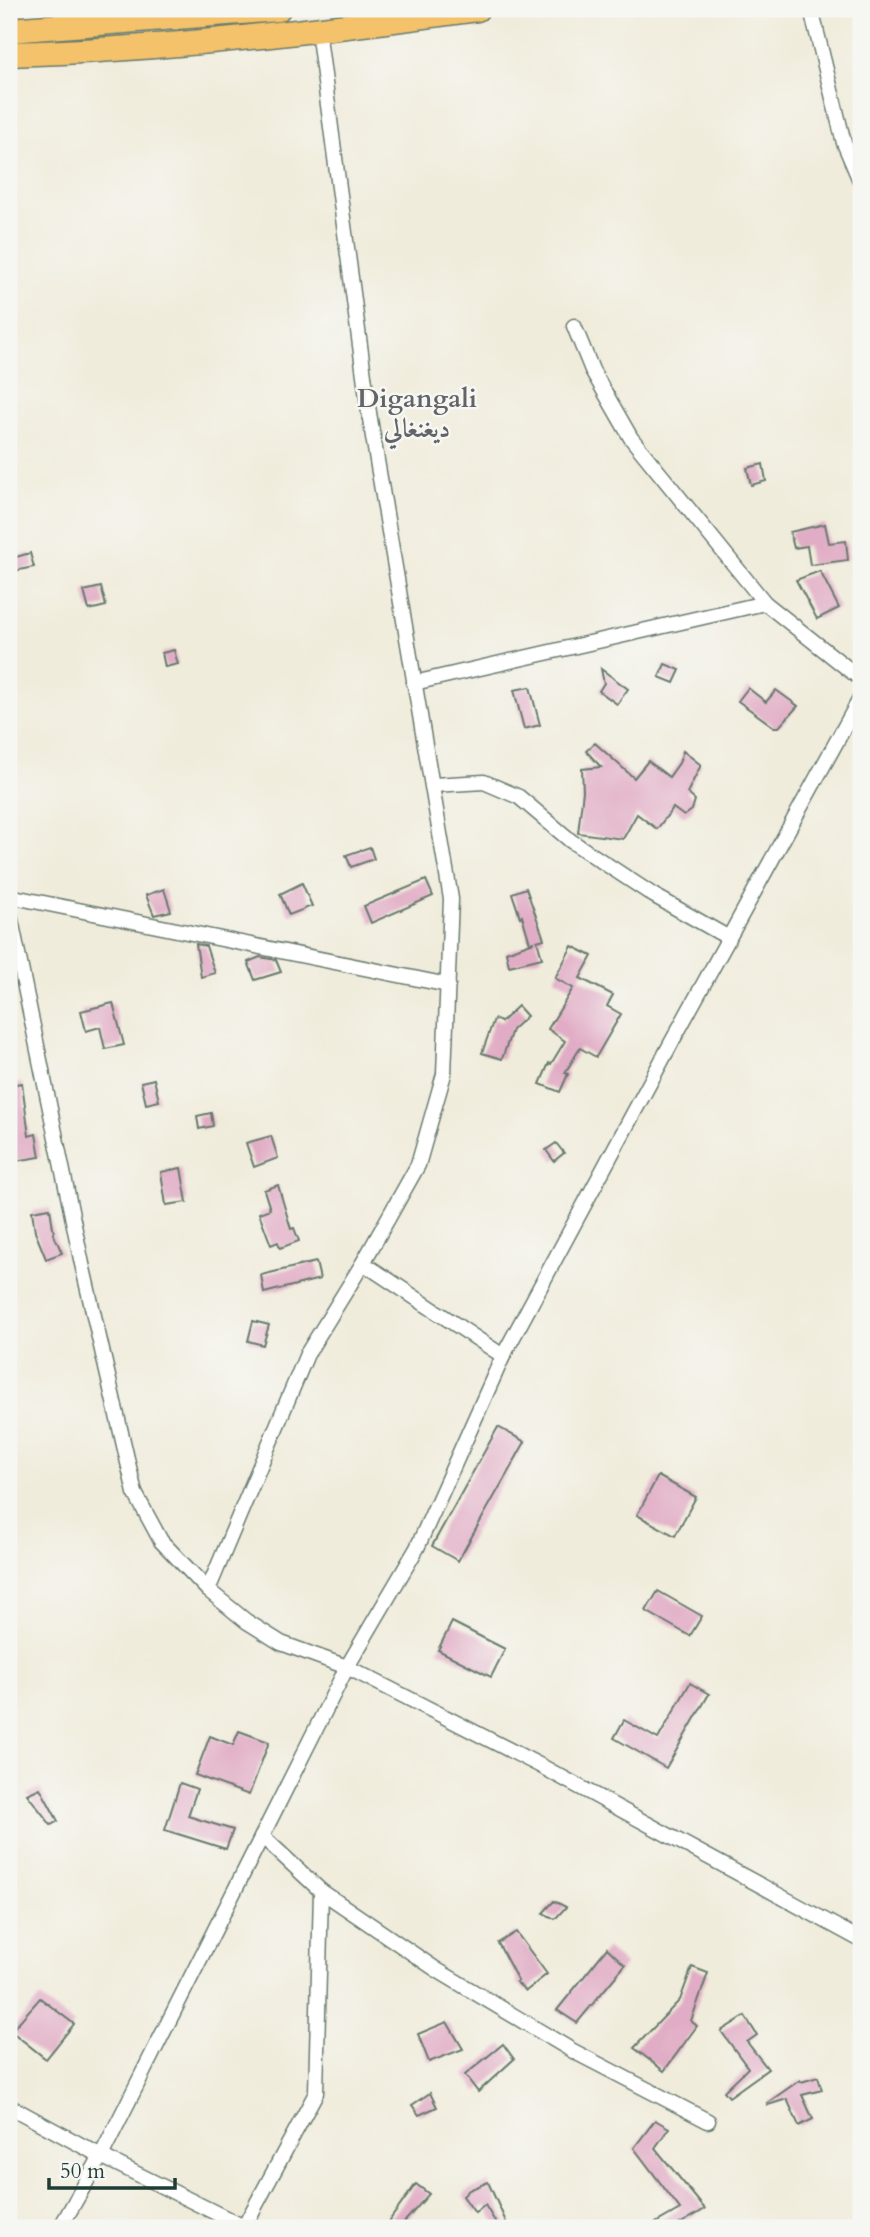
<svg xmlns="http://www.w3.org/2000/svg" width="870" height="2237" font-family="Cardo,Amiri,serif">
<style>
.building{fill:#e1acc5}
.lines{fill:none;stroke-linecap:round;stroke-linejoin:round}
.street-casing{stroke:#687a6e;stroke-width:17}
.highway-casing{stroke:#687a6e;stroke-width:27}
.street{stroke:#fff;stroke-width:14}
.highway{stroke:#f3c26a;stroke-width:24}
.labels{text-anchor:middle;stroke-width:5;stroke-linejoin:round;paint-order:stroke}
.neighbourhood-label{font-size:26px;font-weight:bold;fill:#636467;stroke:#f6f6f2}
</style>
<rect width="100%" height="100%" fill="#f6f6f2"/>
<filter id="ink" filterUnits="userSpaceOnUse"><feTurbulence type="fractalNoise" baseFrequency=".0143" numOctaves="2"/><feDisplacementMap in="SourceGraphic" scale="14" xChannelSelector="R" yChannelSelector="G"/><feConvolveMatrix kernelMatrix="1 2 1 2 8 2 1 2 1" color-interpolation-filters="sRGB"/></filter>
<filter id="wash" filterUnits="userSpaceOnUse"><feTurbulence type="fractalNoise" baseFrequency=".00686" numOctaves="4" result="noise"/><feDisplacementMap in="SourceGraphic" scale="28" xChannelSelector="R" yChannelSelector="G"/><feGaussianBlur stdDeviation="1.57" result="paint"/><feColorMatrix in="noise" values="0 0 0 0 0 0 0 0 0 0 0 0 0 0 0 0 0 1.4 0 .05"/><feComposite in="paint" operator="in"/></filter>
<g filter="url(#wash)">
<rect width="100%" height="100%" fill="#f0ecdb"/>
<g id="blocks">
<g class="building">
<polygon points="763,464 766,481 751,485 747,468"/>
<polygon points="825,524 829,543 846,541 848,560 810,565 807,546 794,548 790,532"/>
<polygon points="30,553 34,567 9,572 9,559"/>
<polygon points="820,571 839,608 817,619 796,580"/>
<polygon points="101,587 106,606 89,610 84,591"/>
<polygon points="174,650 178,664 165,667 162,653"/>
<polygon points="665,664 680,670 674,683 659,677"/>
<polygon points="601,669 628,689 617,704 599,691 604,683"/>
<polygon points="530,687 540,725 524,729 514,690"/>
<polygon points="748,688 766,702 776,690 798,706 779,727 774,727 738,701"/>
<polygon points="595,743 634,778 648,761 669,777 679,763 683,751 701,765 687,793 695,800 692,810 684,816 673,808 657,829 637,814 623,839 578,833 583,791 582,769 601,767 586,751"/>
<polygon points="370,847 374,859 351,867 346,855"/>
<polygon points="426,880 433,896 371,923 364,906"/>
<polygon points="302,883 312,906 289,915 280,894"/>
<polygon points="526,888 544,939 537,941 542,958 509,966 506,952 534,942 530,943 522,916 520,917 512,893"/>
<polygon points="164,889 171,911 154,915 146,895"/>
<polygon points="196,944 206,946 215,973 201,977"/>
<polygon points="572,946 592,956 580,978 613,995 607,1006 621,1014 596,1057 580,1048 565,1073 568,1074 560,1092 540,1084 549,1063 551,1064 565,1041 548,1029 573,988 555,978"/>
<polygon points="260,957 276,960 281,972 255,980 248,962"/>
<polygon points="113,1003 124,1045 105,1049 100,1027 86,1031 81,1011"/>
<polygon points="518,1006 527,1016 512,1030 502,1059 482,1053 494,1019 501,1022"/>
<polygon points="154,1079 159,1101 146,1104 141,1082"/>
<polygon points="22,1083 29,1136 36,1134 40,1157 9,1162 9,1085"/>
<polygon points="211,1113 213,1126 199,1129 197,1116"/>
<polygon points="271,1136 278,1158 254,1167 246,1143"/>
<polygon points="556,1143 564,1153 554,1161 546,1150"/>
<polygon points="181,1168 187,1202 166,1205 161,1172"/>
<polygon points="278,1185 291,1229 294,1228 299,1241 280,1248 278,1242 271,1245 259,1213 270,1209 264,1190"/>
<polygon points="50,1208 54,1235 62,1253 46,1259 35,1232 32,1211"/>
<polygon points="316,1262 320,1279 264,1293 261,1275"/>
<polygon points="253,1321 269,1325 263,1345 248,1341"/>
<polygon points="498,1427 525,1442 458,1561 432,1546"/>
<polygon points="658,1476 696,1497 675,1536 637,1515"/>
<polygon points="658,1591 702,1616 690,1636 646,1611"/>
<polygon points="452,1622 505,1649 491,1677 438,1650"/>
<polygon points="690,1683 709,1694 666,1768 614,1738 624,1720 658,1739"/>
<polygon points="239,1731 269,1742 249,1795 195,1775 210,1736 233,1745"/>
<polygon points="180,1783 197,1789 188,1816 233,1830 226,1849 165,1830"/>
<polygon points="40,1788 58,1821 51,1825 27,1794"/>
<polygon points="554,1901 566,1907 555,1919 543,1913"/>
<polygon points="516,1932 547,1974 526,1991 516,1982 518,1981 498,1943"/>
<polygon points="607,1948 625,1965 577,2023 557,2010"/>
<polygon points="692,1967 708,1973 691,2021 697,2026 664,2071 634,2048 680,2000"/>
<polygon points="40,1998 74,2024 46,2059 11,2031"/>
<polygon points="745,2016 757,2035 747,2042 768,2069 729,2097 724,2091 748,2068 721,2031"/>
<polygon points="447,2022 463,2049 429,2062 418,2034"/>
<polygon points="503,2044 514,2059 478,2092 465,2075"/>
<polygon points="818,2077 822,2090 802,2095 813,2119 799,2126 787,2099 768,2105 767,2103 800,2080 801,2082"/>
<polygon points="430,2093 437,2107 419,2115 412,2105"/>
<polygon points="655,2120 669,2128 655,2148 705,2209 673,2228 647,2228 680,2209 634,2148"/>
<polygon points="488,2182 507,2224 499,2228 485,2205 475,2213 463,2196 469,2190"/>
<polygon points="416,2184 429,2194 399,2228 384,2228"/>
</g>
</g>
</g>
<g filter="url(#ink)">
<use href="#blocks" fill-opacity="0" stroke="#687a6e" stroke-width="2"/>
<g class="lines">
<defs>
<g id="street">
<polyline points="811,9 844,143 861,183"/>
<polyline points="574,326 592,370 631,438 765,603 861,679"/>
<polyline points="414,683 765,603"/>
<polyline points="433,785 484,782 519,797 571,841 653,895 729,938"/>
<polyline points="9,896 448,985"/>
<polyline points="9,910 82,1264 135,1493 161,1541 208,1590 246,1621 281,1643 347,1667 541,1766 861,1940"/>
<polyline points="363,1263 503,1356"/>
<polyline points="208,1590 307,1354 363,1263 418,1165 444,1074 451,899 369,413 318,30"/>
<polyline points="321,1891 437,1970 573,2051 708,2121"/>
<polyline points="9,2106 101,2156 246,2228"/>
<polyline points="244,2227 316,2093 321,1891 262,1836"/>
<polyline points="60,2228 101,2156 347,1667 417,1548 503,1356 669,1047 861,697"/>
</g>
<g id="highway">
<polyline points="9,30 278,9"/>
<path d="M9,54C165,50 322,30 477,9"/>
</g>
</defs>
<use href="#street" class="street-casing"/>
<use href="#highway" class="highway-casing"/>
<use href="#street" class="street"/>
<use href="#highway" class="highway"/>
</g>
</g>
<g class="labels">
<g class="neighbourhood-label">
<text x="417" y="407">Digangali<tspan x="417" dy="30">ديغنغالي</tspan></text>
</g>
</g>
<rect width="870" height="2237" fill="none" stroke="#f6f6f2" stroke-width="35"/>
<path d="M49 2178v10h126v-10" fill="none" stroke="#1f3d34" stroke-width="3.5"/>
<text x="60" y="2178" font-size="21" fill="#1f3d34" stroke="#f6f6f2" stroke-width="5" paint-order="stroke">50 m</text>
</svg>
